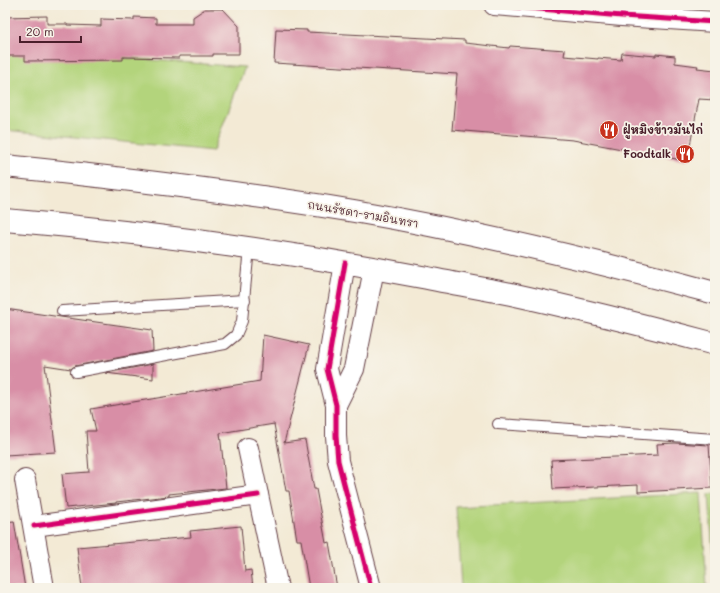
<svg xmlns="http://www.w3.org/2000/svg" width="720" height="593" font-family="Mali,'Playpen Sans Thai',sans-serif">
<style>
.green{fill:#b3d47c;stroke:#7e7a54}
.building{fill:#d88ea6}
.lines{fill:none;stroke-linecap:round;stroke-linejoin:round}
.service-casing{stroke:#633d44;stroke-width:12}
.minor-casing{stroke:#633d44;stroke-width:22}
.primary-casing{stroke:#633d44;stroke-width:24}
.service{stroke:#fff;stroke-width:10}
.minor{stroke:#fff;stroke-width:20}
.primary{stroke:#fff;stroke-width:22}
.cycleway-casing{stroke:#f7f3e8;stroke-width:8}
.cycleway{stroke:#d6006c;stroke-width:5}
.labels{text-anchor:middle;stroke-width:3.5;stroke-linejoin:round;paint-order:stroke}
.poi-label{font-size:11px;font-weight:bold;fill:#4a1f2b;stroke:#f7f3e8;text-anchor:start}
.street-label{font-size:11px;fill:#4a1f2b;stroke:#f7f3e8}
</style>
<rect width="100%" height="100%" fill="#f7f3e8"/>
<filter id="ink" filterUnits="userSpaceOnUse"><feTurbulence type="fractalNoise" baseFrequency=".025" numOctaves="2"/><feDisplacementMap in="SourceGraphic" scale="8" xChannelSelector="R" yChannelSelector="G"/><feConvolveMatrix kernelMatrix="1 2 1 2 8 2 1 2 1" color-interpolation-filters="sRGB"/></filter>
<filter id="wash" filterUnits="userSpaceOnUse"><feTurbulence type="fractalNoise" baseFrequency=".012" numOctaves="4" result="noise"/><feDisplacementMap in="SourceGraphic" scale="16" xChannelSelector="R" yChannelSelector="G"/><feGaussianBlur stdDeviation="0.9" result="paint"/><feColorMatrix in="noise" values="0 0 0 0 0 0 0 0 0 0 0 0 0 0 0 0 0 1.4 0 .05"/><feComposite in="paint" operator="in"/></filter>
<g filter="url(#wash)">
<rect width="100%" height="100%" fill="#f3ead5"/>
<g class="green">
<polygon points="5,49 245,67 213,151 5,130"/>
<polygon points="701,493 707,588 461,588 456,507"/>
<polygon points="715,493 715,588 709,494"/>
</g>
<g id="blocks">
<g class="building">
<polygon points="205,9 223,9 239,26 239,54 213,54 213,56 179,56 179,58 123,57 123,60 25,61 25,56 5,56 5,17 47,16 47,24 67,24 67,25 101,26 101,19 134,20 134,17 156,18 156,24 193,24 193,17"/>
<polygon points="276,29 307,30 307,32 465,40 465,43 509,48 510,46 565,50 564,56 598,59 598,58 621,60 622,53 656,56 656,54 675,56 675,63 698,66 697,68 715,70 715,100 699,99 687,161 573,140 452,130 457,74 274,63"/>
<polygon points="5,309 152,330 153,351 75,366 71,369 45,365 56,452 5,455"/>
<polygon points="263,335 309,345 284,443 305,440 314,489 316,489 326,543 329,542 337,588 309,588 301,540 297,540 289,491 286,491 274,424 220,433 226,488 169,494 169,496 116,502 116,503 66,508 62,474 89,472 86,431 96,431 91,409 260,381"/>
<polygon points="153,364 153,379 106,373"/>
<polygon points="675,443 709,445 712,488 638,492 638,485 553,489 551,460 658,455 657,444"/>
<polygon points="14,521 25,588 5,588 5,522"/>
<polygon points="241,526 245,571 251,570 253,588 82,588 77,547 191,537 190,531"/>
</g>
</g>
</g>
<g filter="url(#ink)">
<use href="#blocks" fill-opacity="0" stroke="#633d44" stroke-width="1"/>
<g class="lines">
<defs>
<g id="service">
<polyline points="62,311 245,300"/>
<polyline points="76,372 225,344 236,335 242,321 249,248"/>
<polyline points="498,424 715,439"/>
</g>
<g id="minor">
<polyline points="494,5 622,16 715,22"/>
<polyline points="345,263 327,369 336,405 336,436 338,461 371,588"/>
<polyline points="336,405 354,369 374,269"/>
<polyline points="248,448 278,588"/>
<polyline points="25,480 44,588"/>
<polyline points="34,526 258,495"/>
</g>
<g id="primary">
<path d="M5,166C122,178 238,192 354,211C476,232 596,261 715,293"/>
<path d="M5,220C145,232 284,251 422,277C451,283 481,288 511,294C579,309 647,326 715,344"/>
</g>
</defs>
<use href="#service" class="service-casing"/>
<use href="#minor" class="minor-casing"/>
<use href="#primary" class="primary-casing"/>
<use href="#service" class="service"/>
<use href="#minor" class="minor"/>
<use href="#primary" class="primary"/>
<defs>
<g id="cycleway">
<polyline points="494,5 622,16 715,22"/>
<polyline points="345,263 327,369 336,405 336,436 338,461 371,588"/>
<polyline points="34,526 258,495"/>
</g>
</defs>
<use href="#cycleway" class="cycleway-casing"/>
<use href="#cycleway" class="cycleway"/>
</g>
</g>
<defs>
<symbol id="restaurant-disc" viewBox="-11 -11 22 22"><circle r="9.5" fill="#c8321e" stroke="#f7f3e8"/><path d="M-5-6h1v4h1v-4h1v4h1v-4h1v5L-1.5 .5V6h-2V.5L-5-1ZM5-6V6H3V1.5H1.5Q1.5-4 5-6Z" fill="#fff"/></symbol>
</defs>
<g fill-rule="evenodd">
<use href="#restaurant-disc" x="598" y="119" width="22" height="22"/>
<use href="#restaurant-disc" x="674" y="143" width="22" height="22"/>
</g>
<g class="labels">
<g class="poi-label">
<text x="623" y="134">ฝู่หมิงข้าวมันไก่</text>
<text x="671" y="158" text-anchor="end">Foodtalk</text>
</g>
<g class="street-label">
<text transform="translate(363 214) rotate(10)" y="4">ถนนรัชดา-รามอินทรา</text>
</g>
</g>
<rect width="720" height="593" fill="none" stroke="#f7f3e8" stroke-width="20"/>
<path d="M20 36v6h61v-6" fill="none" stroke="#4a1f2b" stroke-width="2"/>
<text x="26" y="36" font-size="12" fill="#4a1f2b" stroke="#f7f3e8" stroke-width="3" paint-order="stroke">20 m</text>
</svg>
